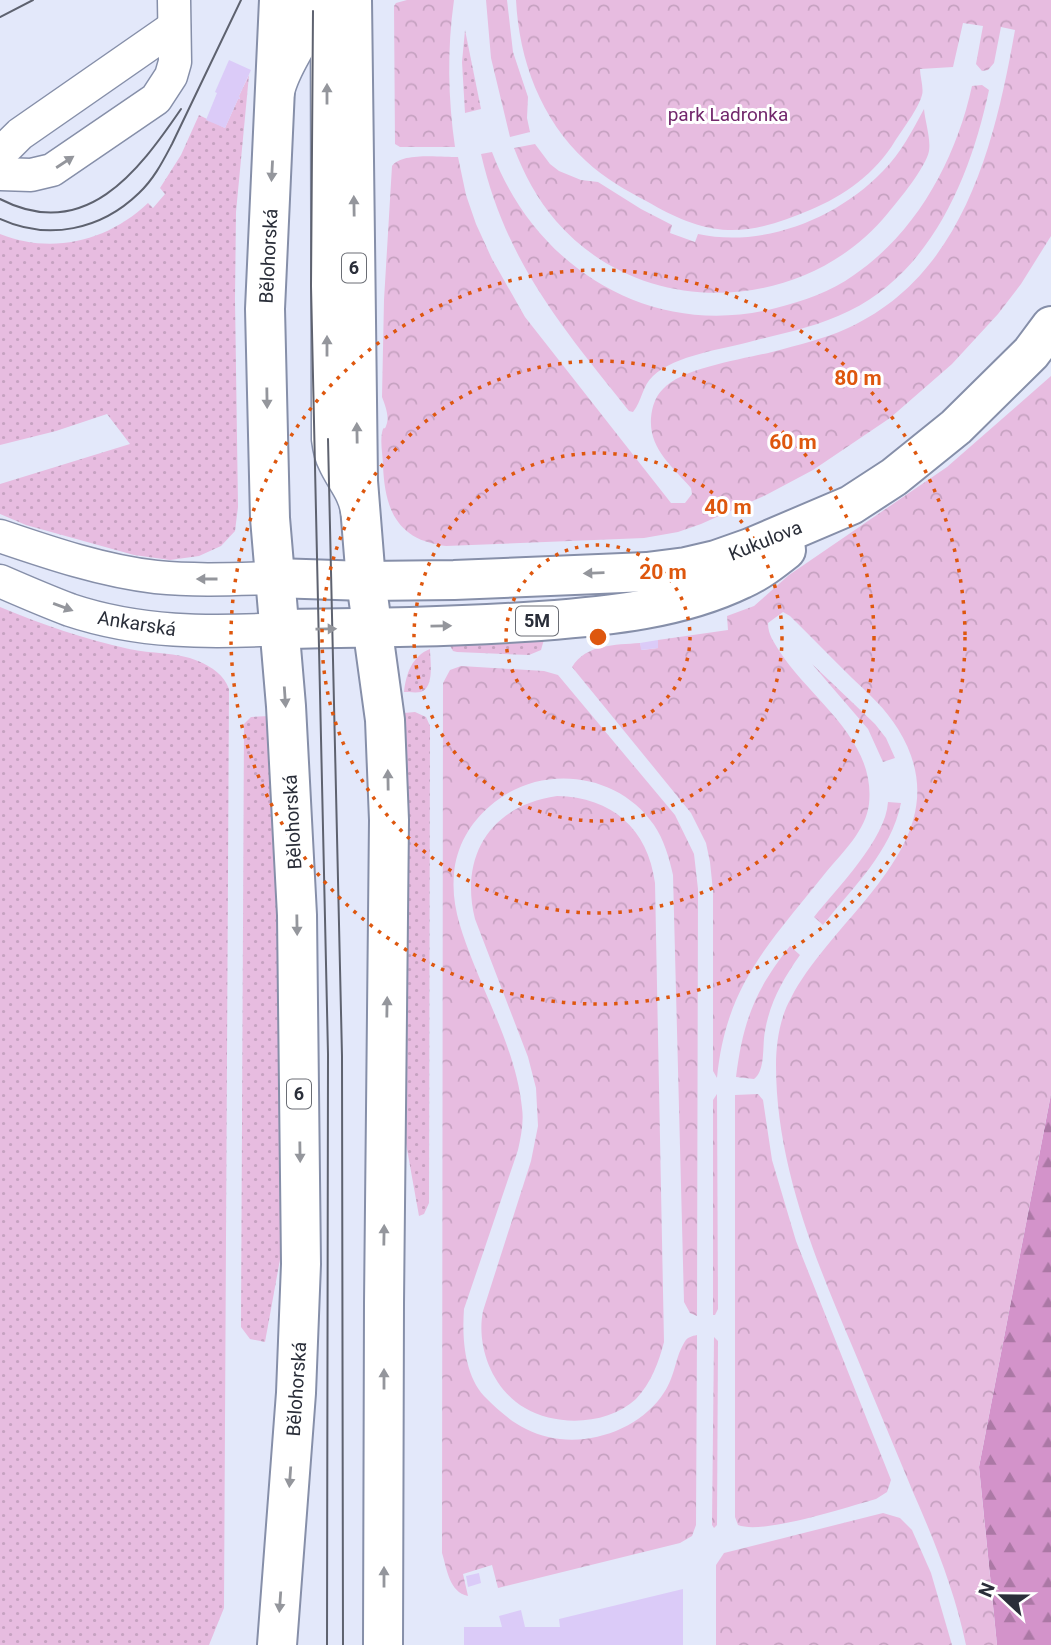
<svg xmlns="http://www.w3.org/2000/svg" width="1051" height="1645" font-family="Roboto,sans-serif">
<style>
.grass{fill:url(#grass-dots)}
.forest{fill:url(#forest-firs)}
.park{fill:url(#park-crowns)}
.building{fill:#dbcbf8}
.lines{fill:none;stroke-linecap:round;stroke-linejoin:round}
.minor-casing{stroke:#868fa9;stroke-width:35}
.major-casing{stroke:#868fa9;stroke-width:42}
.minor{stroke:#fff;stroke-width:32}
.major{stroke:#fff;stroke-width:38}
.tram{stroke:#5e626f;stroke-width:2}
.oneway{fill:#94969c}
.ring{fill:none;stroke:#de570e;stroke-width:3.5;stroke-dasharray:3.5 7}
.labels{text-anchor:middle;stroke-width:6;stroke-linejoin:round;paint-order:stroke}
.shield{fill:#fff;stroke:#6a6d74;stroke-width:2}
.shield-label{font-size:18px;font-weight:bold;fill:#2a2e39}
.park-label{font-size:19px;fill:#72286c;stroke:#fff}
.street-label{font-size:19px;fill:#2a2e39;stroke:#fff}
.centre{fill:#de570e;stroke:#fff;stroke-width:3.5}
.ring-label{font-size:21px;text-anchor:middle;font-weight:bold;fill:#de570e;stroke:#fff;stroke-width:6;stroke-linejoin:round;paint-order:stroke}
</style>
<defs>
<pattern id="grass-dots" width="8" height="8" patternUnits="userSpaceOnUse" patternTransform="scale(1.75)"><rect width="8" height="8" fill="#e7bce0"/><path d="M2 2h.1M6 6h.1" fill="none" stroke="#c6a2c1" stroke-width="1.8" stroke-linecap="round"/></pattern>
<pattern id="forest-firs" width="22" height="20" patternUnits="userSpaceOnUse" patternTransform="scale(1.75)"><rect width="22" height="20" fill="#d393ca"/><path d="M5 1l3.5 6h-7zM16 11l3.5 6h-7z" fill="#ab78a5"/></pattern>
<pattern id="park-crowns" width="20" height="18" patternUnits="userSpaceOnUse" patternTransform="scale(1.75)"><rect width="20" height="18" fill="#e7bce0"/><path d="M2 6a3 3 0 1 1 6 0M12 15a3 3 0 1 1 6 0" fill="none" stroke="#c6a2c1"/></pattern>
</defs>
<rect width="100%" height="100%" fill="#e3e8fa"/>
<g class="grass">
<polygon points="465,30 481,109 465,113 462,62"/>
<path d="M249,75L236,212L235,299L238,507L235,531L221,546L199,556L170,560L134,555L26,525L0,514V484L130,444L107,414L56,431L0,445V234C52,255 108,241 148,203L153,208L165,194L160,188L181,155L199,115L225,128L238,99H240L239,96Z"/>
<path d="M0,607C43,625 84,639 129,649C151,654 177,652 198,661C212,667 224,675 229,689L224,1608L209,1645H0Z"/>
<polygon points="545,636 541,650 529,655 457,652 453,651 448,642"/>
<path d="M430,649C430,660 435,687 421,692C416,693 408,692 404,692C406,674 412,656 430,649Z"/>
<polygon points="415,712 426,717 430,726 429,1203 424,1214 419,1216 405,1138 407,784 404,713"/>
<polygon points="269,716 278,914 285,1232 265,1342 250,1339 241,1327 244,724 251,717"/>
</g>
<polygon class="forest" points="1051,1094 1051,1645 997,1645 979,1467"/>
<g class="park">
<path d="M407,0H454C447,49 448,98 455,147H400L395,144L394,6L396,3Z"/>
<polygon points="486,0 507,0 513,52 528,97 527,118 530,132 510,137 491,58"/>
<path d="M516,0H1051V236L1021,284L998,314L952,364L890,418L813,470L766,495L701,524L678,532L644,538L446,546C397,540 385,510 383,466C383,456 380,443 382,433C384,423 384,434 387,423C389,415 385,405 382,397L384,300L392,166C401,152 441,157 458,157L466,195L476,224L492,259L525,317L671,503H685L692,494L691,488C672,466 649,449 651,418C652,407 655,397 663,389C682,368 744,359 772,352C798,345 824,339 848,328C964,275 995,143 1015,30L1001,27L994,63L988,70L982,71L976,64L983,26L963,23L953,67L920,69C920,77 924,88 922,95C918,109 903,129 895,141C876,173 844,196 810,210C784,221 757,231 728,230C700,229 672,216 648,202C627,191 604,178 586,161C541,120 519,60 516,0Z"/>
<path d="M982,85L989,90C971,175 932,271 849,311C819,326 785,333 753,341C724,349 675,355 653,376C642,386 642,401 633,412L629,411C562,327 506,262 481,154L492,152C536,269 652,340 776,308C803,301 831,292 854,275C917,232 956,159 972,86Z"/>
<path d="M924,109C925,121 931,139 929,151C926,167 899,200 888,213C806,314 643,322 556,221C537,199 524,174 514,148L535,144L550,164L559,171L581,180L598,182L641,209L672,225L670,233L695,242L698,234C763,248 837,219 883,171C901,153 912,131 924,109Z"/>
<path d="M1051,376V1094L979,1467L997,1645H966C955,1592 935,1542 913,1492C893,1444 873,1396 853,1348C815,1259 776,1164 776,1065C776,1043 780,1017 791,998C836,911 966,839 898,729C885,708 869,694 852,678C831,657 811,637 790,616L783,612L768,623C768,635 774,642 780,652C811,700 876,739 869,804C866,830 843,852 827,871C771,942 726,983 717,1078L713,1071V891L710,862L706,843L691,813L572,667C586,644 615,645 640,643L642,650L658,648V640L728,630L727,616L754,606L789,575L947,467Z"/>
<polygon points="812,664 875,724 886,738 895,758 883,762 868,729"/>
<path d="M461,666L544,671L558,675L675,815L694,854L698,889L697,1316L690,1313L684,1302L673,875C669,857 664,840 654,825C617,771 538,763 490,806C470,823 456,847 454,874C451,906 462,933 473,962C491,1008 517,1057 522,1108C524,1122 521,1136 518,1150L464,1309C462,1337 464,1374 484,1396C497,1409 510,1421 526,1429C571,1452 632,1436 661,1397C676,1377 674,1360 684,1343C687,1337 692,1336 697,1335L696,1525L692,1536L680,1543L498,1588L492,1565L463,1574L468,1596C449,1592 447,1569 442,1553L443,683L450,670Z"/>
<path d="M557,796C612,797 648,829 655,883L664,1342C659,1362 651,1383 636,1399C608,1425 557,1427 525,1408C492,1389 476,1346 483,1311L531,1161L538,1126L536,1088L528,1057L475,919C459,855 492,805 557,796Z"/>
<path d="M888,802L901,803C891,852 853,887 823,925L814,917C837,888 886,839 888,802Z"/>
<path d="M790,946L800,955C783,979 770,1002 765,1031C762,1045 766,1070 754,1079L736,1077C743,1021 755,990 790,946Z"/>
<polygon points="717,1094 718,1309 715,1315 713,1315 713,1100"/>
<path d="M758,1094L763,1100L772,1160L796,1241L891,1480L887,1492L876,1499C847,1507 763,1535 738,1525L735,1517V1095Z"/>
<polygon points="714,1337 718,1341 717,1525 714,1528 712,1525"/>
<polygon points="883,1513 900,1518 912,1530 931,1573 952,1645 716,1645 716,1565 724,1553"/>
</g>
<g class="building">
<polygon points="229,60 251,70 239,96 240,99 238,99 225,128 206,120 217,93 215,92"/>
<polygon points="658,640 658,648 641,650 640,643"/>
<polygon points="479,1573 481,1583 468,1587 466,1576"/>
<polygon points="683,1589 683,1645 464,1645 464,1627 502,1627 499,1616 521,1610 525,1627 560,1627 559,1619"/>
</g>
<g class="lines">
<defs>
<g id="minor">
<path d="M327,0L328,439C329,447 330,455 334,462C342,480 354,491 357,511"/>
<path d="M278,92C285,59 313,36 313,0"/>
<polyline points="0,154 20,134 174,27"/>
<polyline points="0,174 31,175 52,170 156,99 171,76 175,62 174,0"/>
<path d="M0,536C50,553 103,571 156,577C196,581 236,579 275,578"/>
<path d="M0,581C23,591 46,601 70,610C139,633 209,633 280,629"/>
</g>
<g id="major">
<polyline points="352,0 358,481 366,581 385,720 389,820 384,1303 383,1645"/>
<polyline points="275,578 366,581 454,580 647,572 686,567 716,560 750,548 851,505 894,477 956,427 1031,353 1051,326"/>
<path d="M280,629C367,628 454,627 540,621C608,616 680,609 742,579C758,572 772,561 786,550"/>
<polyline points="277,1645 296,1393 301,1264 297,915 286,706 270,518 265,309 279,0"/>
</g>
</defs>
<use href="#minor" class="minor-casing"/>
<use href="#major" class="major-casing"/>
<use href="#minor" class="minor"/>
<use href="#major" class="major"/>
<g class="tram">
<polyline points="313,11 311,286 328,1054 327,1645"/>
<polyline points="0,17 33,0"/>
<path d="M0,199C85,243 138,172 181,109"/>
<path d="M0,219C48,241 101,230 139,193C154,179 163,161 172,144L241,0"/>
<polyline points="328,439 342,1056 343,1645"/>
</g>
</g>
<defs><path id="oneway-solid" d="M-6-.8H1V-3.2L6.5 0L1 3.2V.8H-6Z" transform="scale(1.75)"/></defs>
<g class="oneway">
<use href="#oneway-solid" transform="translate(327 94) rotate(-90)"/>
<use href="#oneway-solid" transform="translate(65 162) rotate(-33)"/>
<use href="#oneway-solid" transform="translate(272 171) rotate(93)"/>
<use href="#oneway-solid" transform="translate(354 206) rotate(-91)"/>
<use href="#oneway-solid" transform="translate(327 346) rotate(-90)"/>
<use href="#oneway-solid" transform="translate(267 398) rotate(89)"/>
<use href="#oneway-solid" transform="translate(357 433) rotate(-91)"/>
<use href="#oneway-solid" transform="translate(594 573) rotate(178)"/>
<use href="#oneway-solid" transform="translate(207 579) rotate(180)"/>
<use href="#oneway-solid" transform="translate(63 607) rotate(20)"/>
<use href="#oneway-solid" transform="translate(441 626) rotate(-1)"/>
<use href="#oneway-solid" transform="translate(326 629) rotate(-1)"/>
<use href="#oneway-solid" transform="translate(285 697) rotate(86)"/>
<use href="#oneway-solid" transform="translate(388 780) rotate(-91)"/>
<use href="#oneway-solid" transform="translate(297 925) rotate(89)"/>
<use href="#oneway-solid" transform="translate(387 1007) rotate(-89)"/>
<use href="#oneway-solid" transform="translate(300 1152) rotate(89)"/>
<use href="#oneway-solid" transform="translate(384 1235) rotate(-89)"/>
<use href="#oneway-solid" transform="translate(384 1379) rotate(-90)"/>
<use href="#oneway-solid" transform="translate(290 1477) rotate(94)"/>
<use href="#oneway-solid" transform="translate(384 1577) rotate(-90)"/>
<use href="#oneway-solid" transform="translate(280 1602) rotate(94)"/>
</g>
<g class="ring">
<circle cx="598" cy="637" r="92"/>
<circle cx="598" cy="637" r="184"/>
<circle cx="598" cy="637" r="276"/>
<circle cx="598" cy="637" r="367"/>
</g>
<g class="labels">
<g class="shield">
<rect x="342" y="253.5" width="24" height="29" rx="5"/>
<rect x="516" y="606.5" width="42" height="29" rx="5"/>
<rect x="287" y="1079.5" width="24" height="29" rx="5"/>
</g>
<g class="shield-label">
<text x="354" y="274">6</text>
<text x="537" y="627">5M</text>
<text x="299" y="1100">6</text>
</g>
<g class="park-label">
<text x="728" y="121">park Ladronka</text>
</g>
<g class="street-label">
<text transform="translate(268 256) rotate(-87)" y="7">Bělohorská</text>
<text transform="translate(765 540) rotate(-22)" y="7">Kukulova</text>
<text transform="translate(137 623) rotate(9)" y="7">Ankarská</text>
<text transform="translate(292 822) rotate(-93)" y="7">Bělohorská</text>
<text transform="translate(296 1389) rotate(-86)" y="7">Bělohorská</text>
</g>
</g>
<circle cx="598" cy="637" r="10" class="centre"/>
<g class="ring-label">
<text x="858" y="385">80 m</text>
<text x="793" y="449">60 m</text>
<text x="728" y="514">40 m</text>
<text x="663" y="579">20 m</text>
</g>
<g transform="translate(1002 1596) rotate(292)" stroke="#ffffff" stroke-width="5" paint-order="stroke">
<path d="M0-5L12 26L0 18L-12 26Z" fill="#2a2e39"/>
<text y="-10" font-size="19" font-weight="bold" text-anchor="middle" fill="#2a2e39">N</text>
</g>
</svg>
